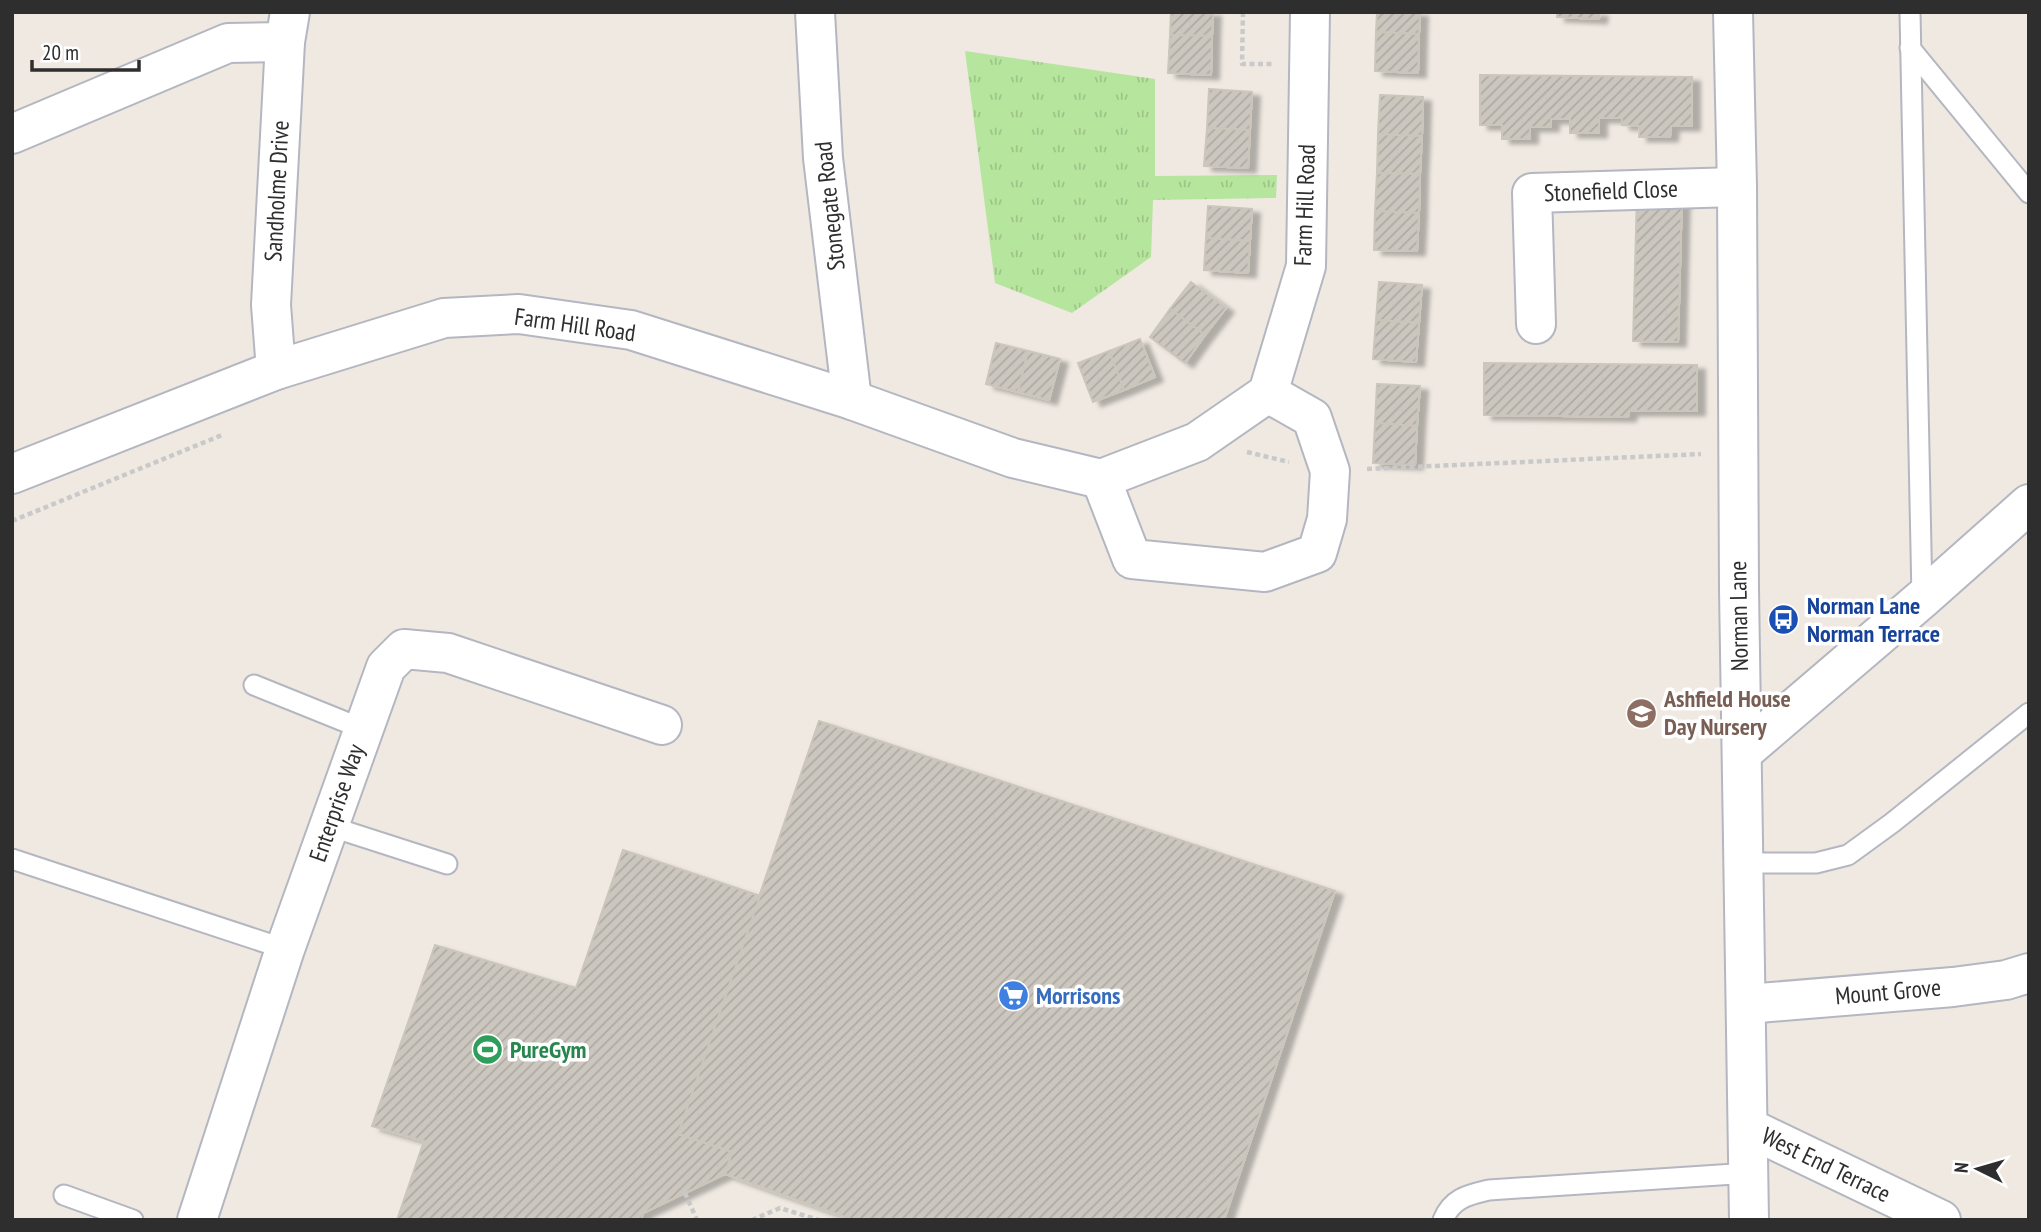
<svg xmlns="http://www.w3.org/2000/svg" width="2041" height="1232" font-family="'PT Sans Narrow',sans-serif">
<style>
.grass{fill:url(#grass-tufts)}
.building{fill:url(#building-hatch);stroke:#cbc5ba;stroke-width:2;filter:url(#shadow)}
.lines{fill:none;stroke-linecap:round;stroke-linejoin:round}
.lane-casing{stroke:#b4b7c1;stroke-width:23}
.street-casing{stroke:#b4b7c1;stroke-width:42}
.secondary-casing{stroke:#b4b7c1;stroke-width:42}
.path{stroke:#c9c9c9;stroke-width:4.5;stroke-dasharray:5 3.5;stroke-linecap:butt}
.lane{stroke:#fff;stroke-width:19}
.street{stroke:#fff;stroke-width:38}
.secondary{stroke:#fff;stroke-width:38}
.labels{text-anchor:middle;stroke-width:7;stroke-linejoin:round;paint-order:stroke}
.street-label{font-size:24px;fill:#2e2e2e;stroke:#fff}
.transit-label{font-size:24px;font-weight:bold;fill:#164399;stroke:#fff;text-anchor:start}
.education-label{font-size:24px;font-weight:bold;fill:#785e54;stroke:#fff;text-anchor:start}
.shop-label{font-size:24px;font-weight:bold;fill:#366cbe;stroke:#fff;text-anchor:start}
.leisure-label{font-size:24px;font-weight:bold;fill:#27864d;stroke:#fff;text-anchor:start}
</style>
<defs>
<pattern id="grass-tufts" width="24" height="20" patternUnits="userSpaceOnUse" patternTransform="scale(1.75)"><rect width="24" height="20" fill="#b6e59e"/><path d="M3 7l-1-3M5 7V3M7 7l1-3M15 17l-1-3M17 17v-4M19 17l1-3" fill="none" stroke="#9dc588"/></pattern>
<pattern id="building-hatch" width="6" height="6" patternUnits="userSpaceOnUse" patternTransform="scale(1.75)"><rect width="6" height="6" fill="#cbc7bf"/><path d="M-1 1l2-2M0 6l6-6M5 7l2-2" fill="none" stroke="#afaba4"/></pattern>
<filter id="shadow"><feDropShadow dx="8" dy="4.5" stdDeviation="2" flood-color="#0004"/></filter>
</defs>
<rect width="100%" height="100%" fill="#efe9e1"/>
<polygon class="grass" points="965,51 1155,79 1155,176 1277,175 1276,198 1153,200 1151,257 1072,313 995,283"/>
<g class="building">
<polygon points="1171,12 1213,12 1212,36 1170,35"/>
<polygon points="1377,12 1420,12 1419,34 1376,32"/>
<polygon points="1557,12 1600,12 1599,19 1557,17"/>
<polygon points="1376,32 1419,34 1418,73 1375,71"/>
<polygon points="1170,35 1212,36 1211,75 1168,73"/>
<polygon points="1480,75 1692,77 1692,126 1671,126 1670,137 1639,137 1640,126 1622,125 1622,118 1599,118 1599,133 1570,133 1570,119 1551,119 1551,127 1530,127 1530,139 1502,139 1502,125 1480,125"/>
<polygon points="1209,89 1252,92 1250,130 1207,128"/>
<polygon points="1380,95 1423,97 1422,136 1378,134"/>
<polygon points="1207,128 1250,130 1248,168 1204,166"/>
<polygon points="1378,134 1422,136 1420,174 1377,173"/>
<polygon points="1377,173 1420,174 1419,213 1375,211"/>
<polygon points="1637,194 1682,195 1678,342 1633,341"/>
<polygon points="1208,206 1252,209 1250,241 1206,238"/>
<polygon points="1375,211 1419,213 1417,251 1374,250"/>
<polygon points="1206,238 1250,241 1248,273 1204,270"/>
<polygon points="1191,282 1226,308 1205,335 1170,309"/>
<polygon points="1379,282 1422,285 1419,323 1376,320"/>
<polygon points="1170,309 1205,335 1185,363 1150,337"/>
<polygon points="1376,320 1419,323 1416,362 1373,359"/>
<polygon points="1140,339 1155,377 1124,390 1109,351"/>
<polygon points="996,343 1028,351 1018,392 986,384"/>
<polygon points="1028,351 1060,359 1049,400 1018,392"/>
<polygon points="1109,351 1124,390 1093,402 1078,363"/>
<polygon points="1484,363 1697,365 1697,411 1629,411 1628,417 1484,415"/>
<polygon points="1377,384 1420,386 1417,426 1375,423"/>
<polygon points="1375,423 1417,426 1415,465 1373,463"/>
<polygon points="819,721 1335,891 1224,1220 854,1220 725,1174 732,1152 678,1134"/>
<polygon points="623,850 760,896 678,1134 732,1152 725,1174 643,1213 641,1220 397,1220 424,1141 372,1126 435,945 576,988"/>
</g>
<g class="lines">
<defs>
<g id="lane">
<polyline points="1910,12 1922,598"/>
<polyline points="1910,48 2029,193"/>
<polyline points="254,685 363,729"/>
<polyline points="329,826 447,864"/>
<polyline points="12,859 285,949"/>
<polyline points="1744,863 1816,863 1848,855 1892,823 2029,713"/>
<polyline points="64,1195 133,1220"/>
<path d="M1443,1220C1452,1198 1468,1195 1489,1190L1750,1173"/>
</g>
<g id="street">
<polyline points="815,12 823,158 852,400"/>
<polyline points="12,134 228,43 285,42"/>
<polyline points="1536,324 1532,193 1737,187"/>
<polyline points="276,370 271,305 285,42 290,12"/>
<polyline points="12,474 276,370 444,318 519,314 631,330 852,400 1013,458 1101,479 1197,442 1268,393 1306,266 1310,12"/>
<polyline points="1101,479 1132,559 1265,572 1317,553 1327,519 1330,471 1312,418 1268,393"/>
<polyline points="1742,753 1922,599 2029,504"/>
<polyline points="1747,1004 1953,987 2006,980 2029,973"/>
<polyline points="1749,1128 1941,1220"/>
<polyline points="197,1220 285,949 386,667 404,649 448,653 662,725"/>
</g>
<polyline id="secondary" points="1733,12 1737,187 1739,589 1749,1220"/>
</defs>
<use href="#lane" class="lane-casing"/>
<use href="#street" class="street-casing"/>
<use href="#secondary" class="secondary-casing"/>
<g class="path">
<polyline points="1243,12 1242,64 1273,64"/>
<polyline points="1247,452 1289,462"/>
<polyline points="1367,469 1701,454"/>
<polyline points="12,521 222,435"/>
<polyline points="685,1193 697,1220"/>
<polyline points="752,1220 780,1208 819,1220"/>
</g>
<use href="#lane" class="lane"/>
<use href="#street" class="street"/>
<use href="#secondary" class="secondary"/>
</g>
<defs>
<symbol id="bus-disc" viewBox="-11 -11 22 22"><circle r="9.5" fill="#1a4fb4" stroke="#fff"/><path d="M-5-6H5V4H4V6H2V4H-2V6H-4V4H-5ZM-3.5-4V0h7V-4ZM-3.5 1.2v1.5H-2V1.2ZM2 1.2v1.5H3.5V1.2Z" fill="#fff"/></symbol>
<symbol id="school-disc" viewBox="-11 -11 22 22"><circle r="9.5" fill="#8d6e63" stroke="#fff"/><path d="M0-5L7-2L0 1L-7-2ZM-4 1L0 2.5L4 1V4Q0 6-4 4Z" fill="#fff"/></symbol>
<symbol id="supermarket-disc" viewBox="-11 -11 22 22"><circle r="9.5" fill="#3f7fe0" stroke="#fff"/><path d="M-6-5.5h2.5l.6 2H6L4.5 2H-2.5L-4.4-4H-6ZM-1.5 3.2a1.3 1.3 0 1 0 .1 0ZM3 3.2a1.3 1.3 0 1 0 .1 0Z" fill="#fff"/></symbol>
<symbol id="stadium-disc" viewBox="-11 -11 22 22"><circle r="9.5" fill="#2e9e5b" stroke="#fff"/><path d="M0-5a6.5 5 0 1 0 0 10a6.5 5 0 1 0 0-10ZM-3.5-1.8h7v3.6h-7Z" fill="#fff"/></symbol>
</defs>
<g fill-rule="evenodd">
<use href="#bus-disc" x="1766" y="602" width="35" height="35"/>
<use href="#school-disc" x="1624" y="696" width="35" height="35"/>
<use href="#supermarket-disc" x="996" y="978" width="35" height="35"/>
<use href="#stadium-disc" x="470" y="1032" width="35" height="35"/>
</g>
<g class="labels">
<g class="street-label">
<text transform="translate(277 191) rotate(-87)" y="8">Sandholme Drive</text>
<text transform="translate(1611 191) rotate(-2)" y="8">Stonefield Close</text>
<text transform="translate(1305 205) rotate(-88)" y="8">Farm Hill Road</text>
<text transform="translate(830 206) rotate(-96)" y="8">Stonegate Road</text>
<text transform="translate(575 325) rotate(8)" y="8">Farm Hill Road</text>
<text transform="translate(1739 616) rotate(-91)" y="8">Norman Lane</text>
<text transform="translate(337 803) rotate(-71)" y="8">Enterprise Way</text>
<text transform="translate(1888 992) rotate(-5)" y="8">Mount Grove</text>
<text transform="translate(1826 1165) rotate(26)" y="8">West End Terrace</text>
</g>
<g class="transit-label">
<text x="1807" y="614">Norman Lane<tspan x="1807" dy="28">Norman Terrace</tspan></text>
</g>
<g class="education-label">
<text x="1664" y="707">Ashfield House<tspan x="1664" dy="28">Day Nursery</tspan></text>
</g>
<g class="shop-label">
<text x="1036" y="1004">Morrisons</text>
</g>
<g class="leisure-label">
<text x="510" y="1058">PureGym</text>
</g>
</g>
<rect width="2041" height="1232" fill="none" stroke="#2e2e2e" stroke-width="28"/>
<g transform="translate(1978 1169) rotate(275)" stroke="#ffffff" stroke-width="5" paint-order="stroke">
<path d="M0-5L12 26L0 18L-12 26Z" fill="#2e2e2e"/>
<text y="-10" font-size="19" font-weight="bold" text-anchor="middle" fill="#2e2e2e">N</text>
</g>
<path d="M32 60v10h107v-10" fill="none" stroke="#2e2e2e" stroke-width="3.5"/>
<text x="42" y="60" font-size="21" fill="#2e2e2e" stroke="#ffffff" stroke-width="5" paint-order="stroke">20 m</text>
</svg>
